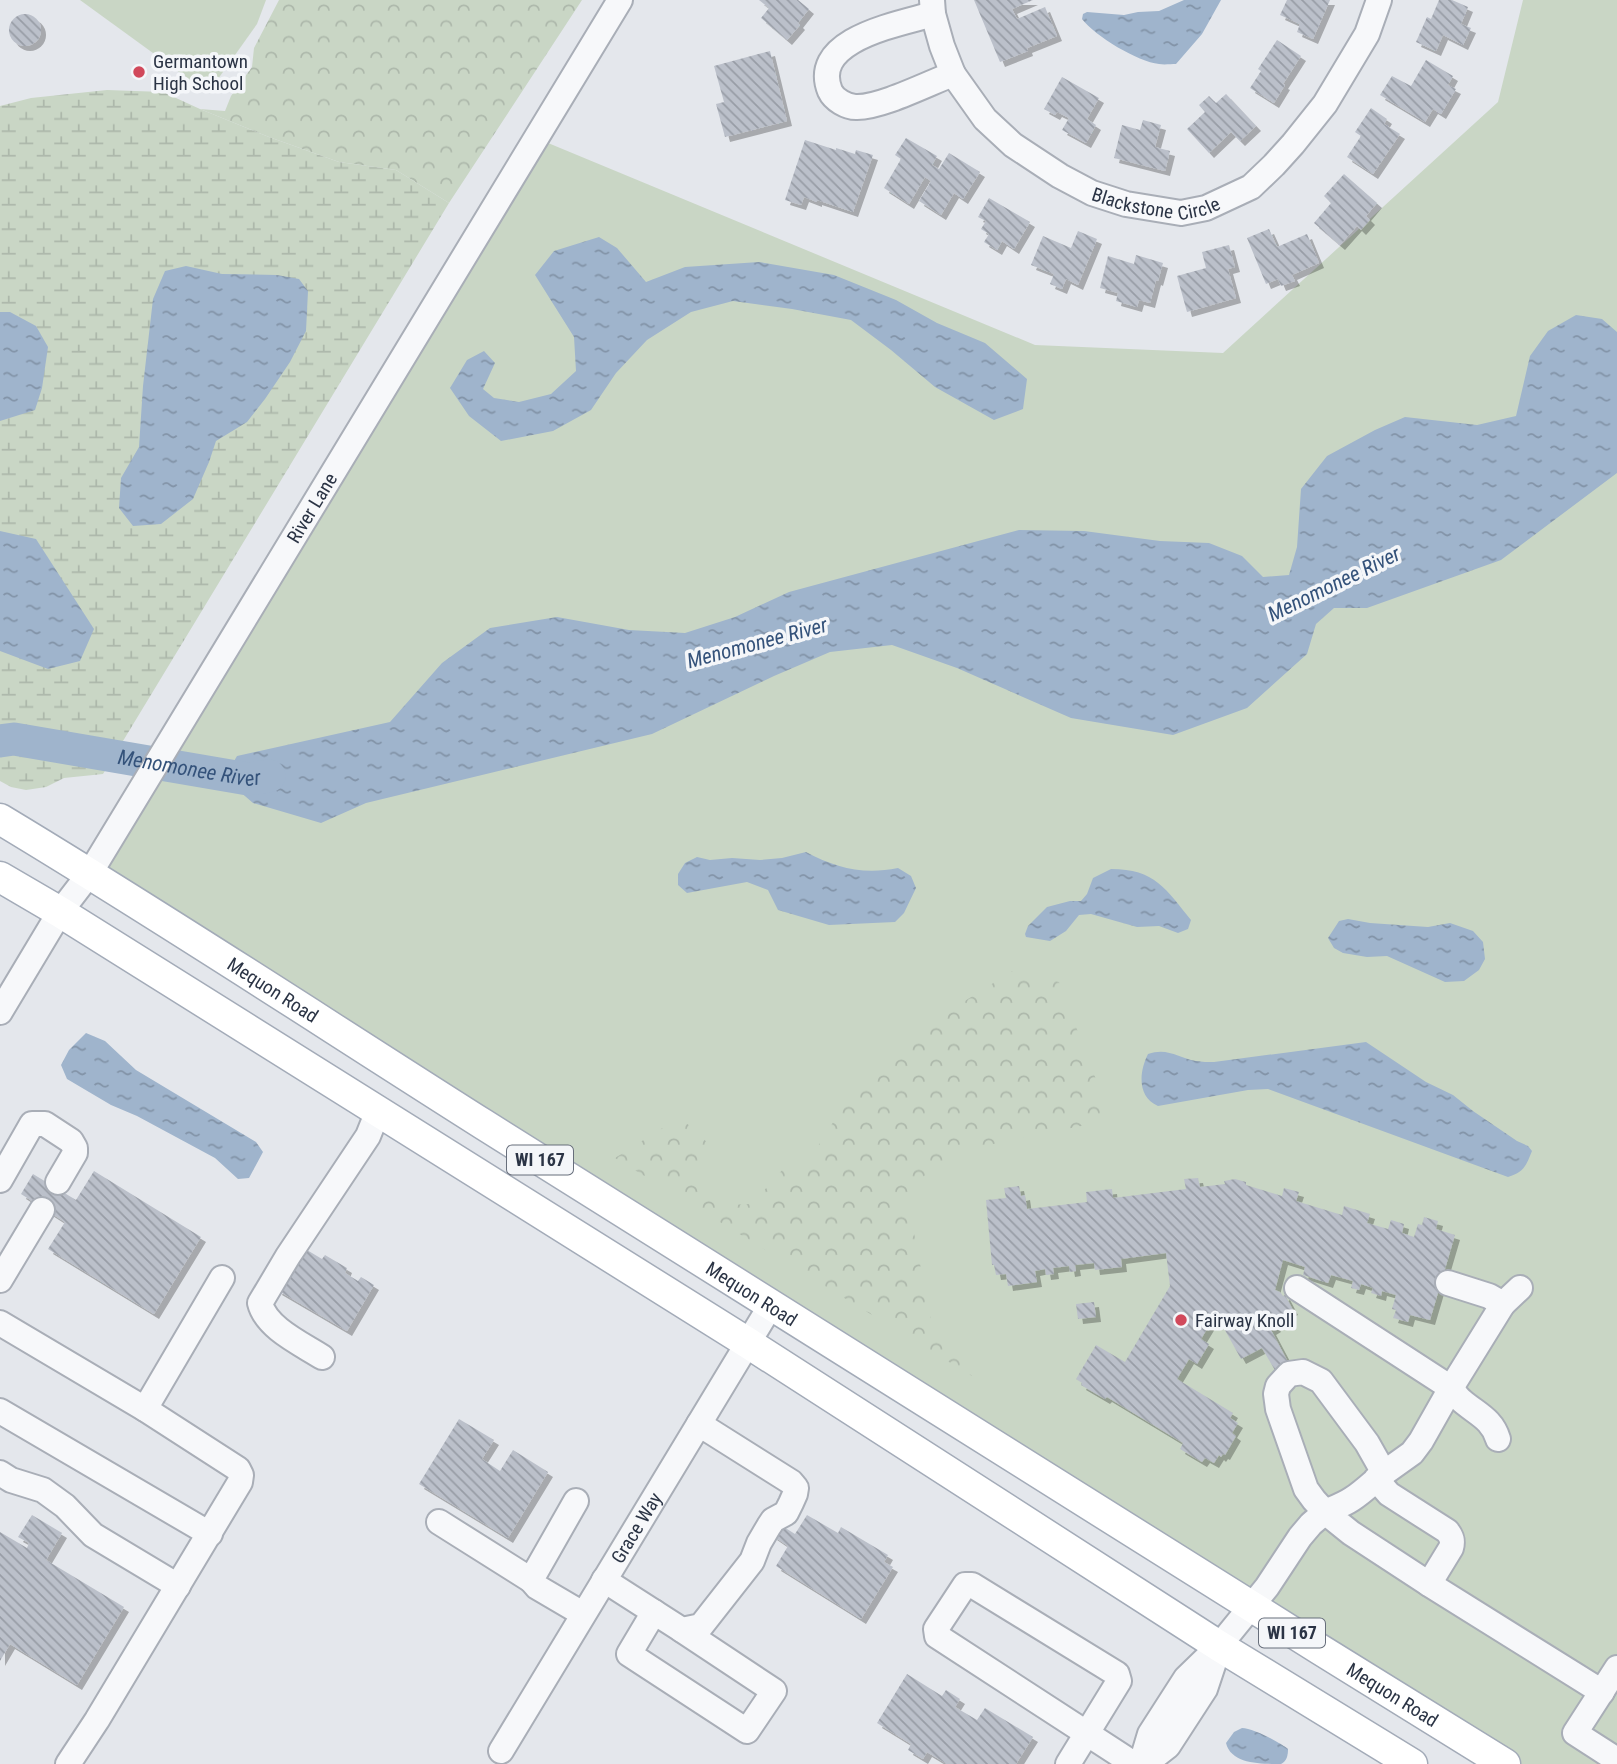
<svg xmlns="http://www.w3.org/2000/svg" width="1617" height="1764" font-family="'Roboto Condensed',sans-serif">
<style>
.grass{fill:#c9d6c5}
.forest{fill:url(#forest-crowns)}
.wetland{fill:url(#wetland-marsh)}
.water{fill:url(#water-ripples)}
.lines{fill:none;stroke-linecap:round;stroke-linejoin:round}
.river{stroke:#9fb4cc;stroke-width:33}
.building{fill:url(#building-back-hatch);filter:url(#shadow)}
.minor-casing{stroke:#a9aeb7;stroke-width:28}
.major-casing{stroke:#a3abb8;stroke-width:33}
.minor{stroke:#f7f8fa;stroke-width:24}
.major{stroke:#fff;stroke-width:30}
.poi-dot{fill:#d1495b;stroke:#f4f6f9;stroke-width:2.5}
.labels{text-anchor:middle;stroke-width:7;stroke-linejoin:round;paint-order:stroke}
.shield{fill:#f4f6f9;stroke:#676e7b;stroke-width:2}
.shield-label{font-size:18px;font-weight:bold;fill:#2b3445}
.poi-label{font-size:19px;fill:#2b3445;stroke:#f4f6f9;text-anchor:start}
.street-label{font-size:19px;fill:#2b3445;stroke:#f4f6f9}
.water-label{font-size:21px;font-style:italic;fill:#34527a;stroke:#f4f6f9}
</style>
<defs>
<pattern id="forest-crowns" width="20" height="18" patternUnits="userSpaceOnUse" patternTransform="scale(1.75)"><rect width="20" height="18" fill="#c9d6c5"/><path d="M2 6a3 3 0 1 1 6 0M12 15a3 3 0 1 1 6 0" fill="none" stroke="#adb8ab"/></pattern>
<pattern id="wetland-marsh" width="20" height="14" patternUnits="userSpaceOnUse" patternTransform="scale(1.75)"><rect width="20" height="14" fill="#c9d6c5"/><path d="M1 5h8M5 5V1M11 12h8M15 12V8" fill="none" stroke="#adb8ab"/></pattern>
<pattern id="water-ripples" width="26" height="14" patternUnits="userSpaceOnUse" patternTransform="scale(1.75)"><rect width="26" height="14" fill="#9fb4cc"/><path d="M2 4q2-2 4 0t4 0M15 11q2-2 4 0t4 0" fill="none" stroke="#8293a7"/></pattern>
<pattern id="building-back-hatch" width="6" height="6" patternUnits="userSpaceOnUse" patternTransform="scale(1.75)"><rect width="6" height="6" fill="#bbc0ca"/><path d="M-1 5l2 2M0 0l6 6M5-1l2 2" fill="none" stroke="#989da6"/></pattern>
<filter id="shadow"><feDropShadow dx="5" dy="5" stdDeviation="0" flood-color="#0004"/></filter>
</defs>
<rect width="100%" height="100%" fill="#e4e7ec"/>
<g class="grass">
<polygon points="80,0 266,0 257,24 208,93"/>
<polygon points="1523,0 1617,0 1617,1764 1516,1764 90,873 536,138 1035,345 1223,353 1498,102"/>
</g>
<g class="forest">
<polygon points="279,0 582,0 449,203 396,170 339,162 269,137 200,109 225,111 231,96 252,67 254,48"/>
<polygon points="1014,970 1059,982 1108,1111 1086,1125 959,1151 920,1179 910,1212 932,1326 972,1376 615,1158 680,1117 710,1145 702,1158 702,1179 725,1205 752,1204 783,1169 808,1162 842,1108 941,1016"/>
</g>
<polygon class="wetland" points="107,90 163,92 200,109 269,137 339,162 396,170 449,203 103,774 64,778 46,787 26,790 11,787 0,781 0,106 31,98"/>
<g class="water">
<path d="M1184,0H1221L1202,34L1176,64C1171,64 1164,65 1159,64C1138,62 1095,36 1082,19L1083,14L1087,12L1124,15L1138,12L1159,11Z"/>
<polygon points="599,237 617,248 646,282 685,267 759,262 834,275 896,300 937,323 985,343 1027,379 1023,409 994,420 935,387 891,350 851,320 792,309 733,301 691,312 647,340 616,373 591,410 553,431 501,441 469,416 450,388 467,360 484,351 495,363 483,389 494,398 519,402 551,394 576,371 574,337 535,275 554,251"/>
<polygon points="186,266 222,274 277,275 299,279 308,291 306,331 290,362 265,399 247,422 216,441 209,462 193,499 161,524 133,526 119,508 121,478 139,447 143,386 153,299 165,271"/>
<polygon points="0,312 10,312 36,326 48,347 42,388 35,410 0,421"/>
<polygon points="1576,315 1602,319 1617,332 1617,473 1501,560 1367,608 1334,608 1316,624 1307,654 1247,708 1173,735 1071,718 957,668 892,645 830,652 774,676 652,734 366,803 321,823 253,803 224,778 237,756 390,722 442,663 490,628 557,617 629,630 685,633 735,617 789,592 1019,530 1084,531 1160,541 1209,543 1242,556 1263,577 1289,575 1297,547 1301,489 1327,456 1375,430 1405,417 1477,425 1516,416 1530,356 1548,331"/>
<polygon points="0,531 36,539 94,629 80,661 48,669 0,651"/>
<path d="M806,852C836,868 863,875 898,868L911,876L916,888L904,913L895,922L829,925L778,910L768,890L747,882L687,893L678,885V874L685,863L697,857L710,860L732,858L760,860L782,858Z"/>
<path d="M1111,869C1155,869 1166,889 1191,920L1188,929L1178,933L1159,926L1137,927L1091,914L1079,915L1066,931L1050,941L1026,937L1025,934L1028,926L1047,907L1070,901H1081L1087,894L1093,878Z"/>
<polygon points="1348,919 1370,923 1428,927 1450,923 1473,931 1483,942 1485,959 1479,970 1464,981 1445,982 1387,956 1367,957 1343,953 1334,948 1328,938 1339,921"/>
<polygon points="86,1033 105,1041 136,1070 256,1142 263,1152 249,1178 238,1179 215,1158 137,1116 111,1105 67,1079 61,1065 69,1050"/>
<path d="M1366,1042L1426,1082L1453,1095L1473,1111L1517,1141L1528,1146L1532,1151C1526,1166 1524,1172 1508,1177L1268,1089L1248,1090L1158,1106C1137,1097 1139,1072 1148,1054C1168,1047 1178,1058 1196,1061C1202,1062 1208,1062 1214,1062Z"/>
<path d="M1242,1728C1253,1728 1279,1742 1288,1749C1288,1755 1287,1761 1281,1764C1260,1764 1231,1764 1226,1743L1234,1732Z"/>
</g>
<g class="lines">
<path class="river" id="s1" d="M0,741L14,739L248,779L269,776"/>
</g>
<g class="building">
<polygon points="759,0 798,0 809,9 798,23 800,25 787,40 761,18 769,8"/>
<polygon points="974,0 1033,0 1012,9 1017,19 1045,7 1057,36 1027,48 1028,51 1000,62"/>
<polygon points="1287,0 1330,0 1313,39 1297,32 1300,24 1280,15"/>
<polygon points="1439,0 1452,0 1468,7 1461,24 1471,28 1463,45 1443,35 1436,51 1416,42 1427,17 1431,19"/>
<circle cx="25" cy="30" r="16"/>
<polygon points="1277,40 1301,56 1283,84 1285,85 1274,103 1250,88 1261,71 1258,69"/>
<polygon points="770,51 787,121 725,137 716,104 724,102 714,66"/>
<polygon points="1426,60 1453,76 1448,85 1456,89 1441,114 1433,109 1425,122 1380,95 1392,76 1411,86"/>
<polygon points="1062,77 1099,98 1087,119 1096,125 1086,143 1062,130 1069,118 1057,112 1055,115 1044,109"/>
<polygon points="1226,94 1256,126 1240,141 1231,132 1209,153 1187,129 1205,112 1199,105 1209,96 1216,103"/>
<polygon points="1371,108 1387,119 1384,124 1400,134 1373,174 1347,157 1361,136 1355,132"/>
<polygon points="1143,120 1161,125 1155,147 1170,151 1165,171 1114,158 1122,125 1140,130"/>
<polygon points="906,138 937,156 932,165 939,169 949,153 980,172 963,199 954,193 941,215 919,201 931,181 925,177 909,204 884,188 901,159 895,155"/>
<polygon points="805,140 836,150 836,148 855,154 856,150 873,155 853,212 817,200 817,202 804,197 801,205 785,200"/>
<polygon points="1344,174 1377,203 1366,216 1370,220 1361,230 1357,226 1340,245 1314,223 1331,203 1324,196"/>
<polygon points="989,198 1030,222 1014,249 1002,241 997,250 984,242 989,234 981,229 986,221 978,217"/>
<polygon points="1269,229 1277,247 1307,234 1319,263 1292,275 1295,281 1281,286 1278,279 1266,284 1247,238"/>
<polygon points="1078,231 1097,239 1078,285 1066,279 1062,289 1050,284 1054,274 1031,265 1043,236 1071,248"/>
<polygon points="1229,245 1235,267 1228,269 1236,298 1187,312 1177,276 1206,268 1202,252"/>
<polygon points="1136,255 1163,263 1158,281 1156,280 1150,303 1139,300 1137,307 1116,301 1118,293 1100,288 1108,256 1134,264"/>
<polygon points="94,1171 201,1237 154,1314 48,1249 65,1222 21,1194 33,1174 76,1200"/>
<polygon points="1198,1178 1200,1187 1225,1184 1224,1181 1235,1179 1246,1182 1246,1185 1282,1196 1284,1188 1299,1192 1296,1201 1342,1215 1344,1206 1370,1214 1367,1223 1388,1229 1391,1220 1404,1224 1402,1233 1414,1237 1418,1224 1422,1225 1424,1217 1438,1221 1436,1229 1455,1235 1430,1320 1410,1315 1408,1322 1393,1318 1396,1310 1392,1309 1396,1295 1382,1291 1381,1296 1371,1293 1373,1288 1361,1284 1359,1290 1351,1288 1353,1281 1331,1275 1328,1283 1303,1275 1305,1267 1283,1260 1275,1290 1280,1292 1283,1296 1285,1295 1293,1310 1272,1321 1276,1327 1271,1330 1289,1364 1276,1372 1262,1348 1241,1359 1216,1314 1201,1339 1209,1344 1197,1364 1189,1359 1177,1379 1233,1413 1230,1418 1238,1423 1232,1433 1236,1436 1225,1455 1223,1454 1221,1457 1219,1455 1214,1463 1205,1458 1202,1462 1180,1449 1183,1443 1107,1397 1105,1399 1081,1385 1082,1383 1076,1379 1096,1345 1125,1362 1170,1286 1166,1253 1121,1259 1122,1267 1095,1270 1094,1263 1075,1265 1076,1271 1070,1272 1069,1266 1053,1268 1054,1274 1046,1275 1045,1269 1035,1271 1037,1282 1008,1286 1006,1274 996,1275 994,1265 992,1265 986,1200 1006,1198 1004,1188 1019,1186 1021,1196 1025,1195 1027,1209 1087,1202 1086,1192 1112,1189 1113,1198 1186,1189 1184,1179"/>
<polygon points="302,1247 322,1259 325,1255 347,1268 345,1273 358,1281 361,1277 374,1285 347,1331 277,1290"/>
<polygon points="1094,1302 1096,1317 1078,1319 1076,1304"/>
<polygon points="459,1419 494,1440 482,1459 500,1471 513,1450 548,1472 508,1538 419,1484"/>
<polygon points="32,1515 62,1533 46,1560 124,1607 77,1685 10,1644 0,1661 0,1532 27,1548 29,1543 18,1537"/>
<polygon points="807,1515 838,1533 841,1527 888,1555 884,1562 893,1567 861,1619 776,1566 788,1546 772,1535 779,1524 795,1534"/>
<polygon points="907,1674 942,1696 946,1690 960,1699 955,1707 977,1720 985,1708 1033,1737 1016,1764 947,1764 927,1752 923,1759 908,1750 911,1744 877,1723"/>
</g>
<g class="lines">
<defs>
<g id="minor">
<path id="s2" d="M932,0L933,14L942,46L953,74L985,119L1013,145L1060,176L1092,193L1126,204L1181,213L1206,208L1251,187L1274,165L1293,144L1325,104L1367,34L1379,0"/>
<path d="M933,14C900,24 809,39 830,91C834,100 847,107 856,107C880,108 929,83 953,74"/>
<path id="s3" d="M0,1012L60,912L90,873L620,0"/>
<polyline points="0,1180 32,1124 45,1124 71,1141 75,1148 75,1153 58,1182"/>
<polyline points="0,1280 42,1210"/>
<polyline points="1448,1283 1489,1296 1503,1304"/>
<path d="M1297,1288L1451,1388C1454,1392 1458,1398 1462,1401C1477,1414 1492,1419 1498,1439"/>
<polyline points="0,1323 145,1409"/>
<path d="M322,1357C302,1344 266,1328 260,1303L288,1256L368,1136L378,1111"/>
<polyline points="0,1411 210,1534"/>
<polyline points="0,1473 11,1480 43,1490 65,1506 93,1535 178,1586"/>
<path d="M1376,1479L1389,1494L1447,1531C1452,1537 1453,1541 1451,1548L1429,1584L1351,1533L1325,1512C1334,1508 1343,1505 1352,1499C1363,1492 1373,1482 1384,1473"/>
<polyline points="576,1501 531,1580 537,1587 583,1614"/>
<polyline points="439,1522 531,1580"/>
<polyline points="604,1580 682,1630 701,1626 752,1561 759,1543 769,1526 773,1520 786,1513 791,1503 795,1494 796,1488 791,1482 699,1424"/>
<polyline points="1429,1584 1602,1692"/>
<polyline points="654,1612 629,1654 747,1731 774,1691 682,1630"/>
<polyline points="1617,1668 1575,1733 1617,1760"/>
<path id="s4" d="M501,1751L771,1305"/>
<polyline points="68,1764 97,1720 240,1482 241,1475 238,1469 145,1409 222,1278"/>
<polyline points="1068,1764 1119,1681 1117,1674 972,1585 965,1585 936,1629 937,1636 1134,1764"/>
<polyline points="1141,1764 1150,1734 1186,1678 1219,1646 1267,1587 1300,1537 1311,1524 1325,1512 1314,1500 1306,1489 1278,1409 1276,1394 1278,1386 1289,1374 1303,1372 1321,1381 1367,1443 1384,1473 1412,1453 1421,1441 1451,1388 1503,1304 1520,1288"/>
<polyline points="1145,1764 1168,1746 1205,1689 1218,1650"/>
</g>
<g id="major">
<path id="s5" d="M0,819C163,917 322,1022 483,1124C823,1339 1163,1553 1505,1764"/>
<polyline points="0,877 60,912 748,1343 1219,1646 1412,1764"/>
</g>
</defs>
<use href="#minor" class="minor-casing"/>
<use href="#major" class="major-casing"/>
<use href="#minor" class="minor"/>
<use href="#major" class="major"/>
</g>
<g class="poi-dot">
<circle cx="139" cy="72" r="7"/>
<circle cx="1181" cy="1320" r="7"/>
</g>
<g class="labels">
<g class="shield">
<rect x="507" y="1145.5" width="66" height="29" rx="5"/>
<rect x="1259" y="1618.5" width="66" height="29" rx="5"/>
</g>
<g class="shield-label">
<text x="540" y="1166">WI 167</text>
<text x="1292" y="1639">WI 167</text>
</g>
<g class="poi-label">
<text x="153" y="68">Germantown<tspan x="153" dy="22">High School</tspan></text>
<text x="1195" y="1327">Fairway Knoll</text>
</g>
<g class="street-label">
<text dy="7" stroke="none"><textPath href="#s2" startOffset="329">Blackstone Circle</textPath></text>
<text dy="7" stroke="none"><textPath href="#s3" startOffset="593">River Lane</textPath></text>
<text dy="7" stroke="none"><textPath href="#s5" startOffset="322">Mequon Road</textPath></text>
<text dy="7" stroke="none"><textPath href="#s5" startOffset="889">Mequon Road</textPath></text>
<text dy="7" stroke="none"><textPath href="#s4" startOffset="261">Grace Way</textPath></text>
<text dy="7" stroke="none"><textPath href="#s5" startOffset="1645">Mequon Road</textPath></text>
</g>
<g class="water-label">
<text transform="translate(1334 584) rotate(-26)" y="7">Menomonee River</text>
<text transform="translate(757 643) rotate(-15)" y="7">Menomonee River</text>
<text dy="7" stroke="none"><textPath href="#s1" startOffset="192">Menomonee River</textPath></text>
</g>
</g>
</svg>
